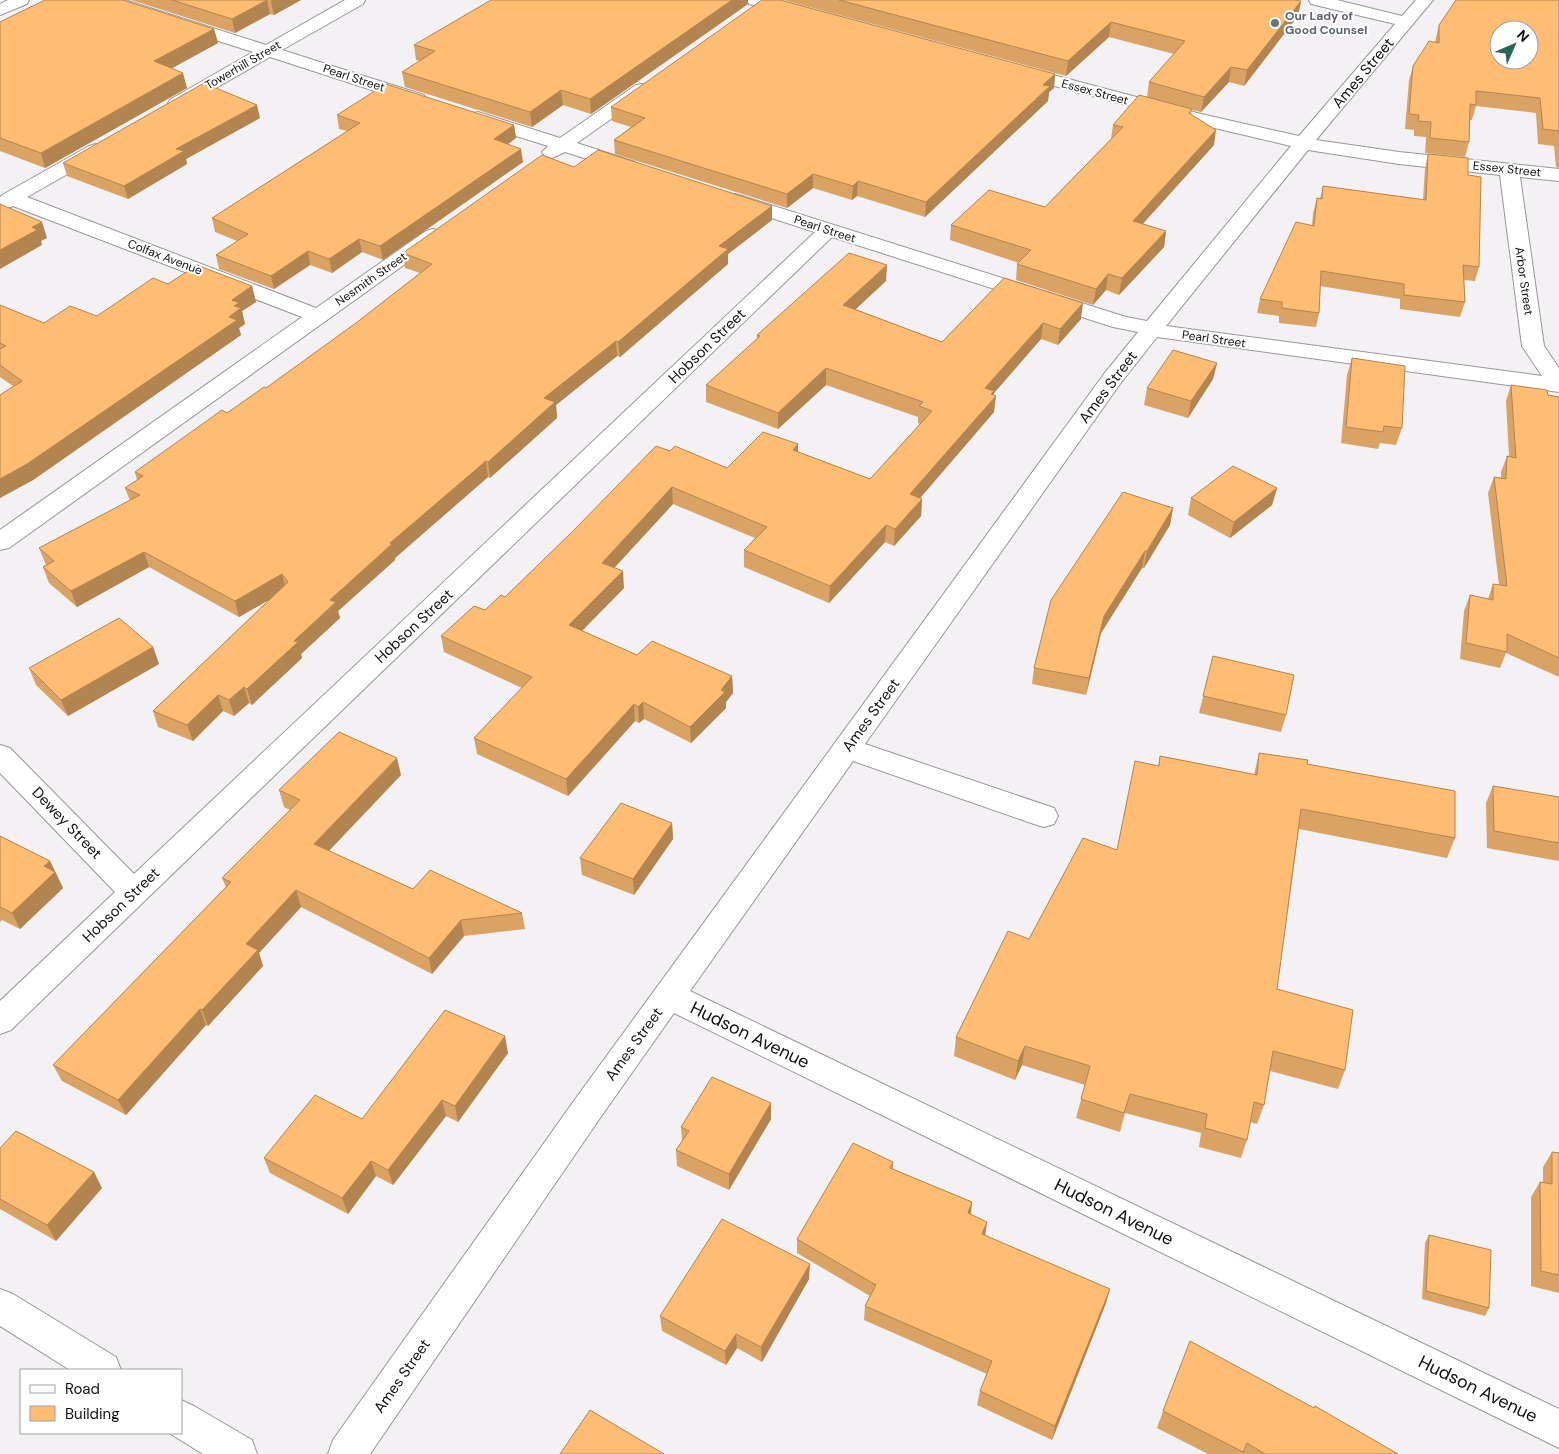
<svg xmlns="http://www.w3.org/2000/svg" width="1559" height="1454" font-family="'DM Sans',sans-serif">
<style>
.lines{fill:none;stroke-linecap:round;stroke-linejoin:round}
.minor-casing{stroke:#999699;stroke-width:2}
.minor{fill:#fff;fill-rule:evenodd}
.wall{fill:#daa363}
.shaded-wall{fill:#b28450}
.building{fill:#febd73;stroke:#b28450;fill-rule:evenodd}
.worship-dot{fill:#6b7280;stroke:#fff;stroke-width:2}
.labels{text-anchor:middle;stroke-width:4;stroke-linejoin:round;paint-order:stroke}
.far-worship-label{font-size:12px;font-weight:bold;fill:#5b616d;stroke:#fff;text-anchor:start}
.far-street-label{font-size:12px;fill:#121112;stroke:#fff}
.street-label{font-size:15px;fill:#121112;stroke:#fff}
.near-street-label{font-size:18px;fill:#121112;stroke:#fff}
</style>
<rect width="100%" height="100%" fill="#f4f1f4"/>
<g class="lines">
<defs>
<g id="minor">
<polygon points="8,0 29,0 27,4 0,15 0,4"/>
<polygon points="100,0 125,0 266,45 345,0 365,0 363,4 282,50 424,95 427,99 424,103 418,104 412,103 270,57 183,107 177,108 171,107 168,103 171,99 253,52 102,4"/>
<polygon points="747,0 774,0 802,7 804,11 802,15 796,16 749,4"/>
<path d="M1309,0H1337L1402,16L1416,0H1433L1316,140L1399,152L1559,169V181L1520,177L1544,346L1559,368V392L1157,337L1120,384L865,744L1054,808L1058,816L1054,824L1044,827L1034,824L853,761L690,991L1559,1409V1448L674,1013L600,1118L370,1454H328L333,1440L576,1098L1104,374L1138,332L1113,327L832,237L11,1030L0,1034V1001L115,892L0,773V745L10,748L134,874L815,232L728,204L725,200L728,196L735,194L742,196L1126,317L1147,321L1291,146L1189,122L1013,75L1010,71L1013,67L1019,66L1201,114L1299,136L1395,24L1311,4ZM1308,150L1399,164L1500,175L1522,346L1542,376L1166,326Z"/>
<polygon points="642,84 648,85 651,89 648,93 577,143 635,162 638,166 635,170 628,172 565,152 552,158 545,156 542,152 548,146 471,122 469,118 471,114 478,112 560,138 636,85"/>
<polygon points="96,144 103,146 105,150 103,154 27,197 316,308 426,231 433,229 440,231 443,235 440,239 9,548 0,550 0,530 302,317 13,206 0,211 0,197 4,194 89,146"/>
<polygon points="0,1289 13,1294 116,1357 121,1370 70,1370 0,1326"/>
<polygon points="181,1400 194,1406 252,1440 257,1454 203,1454 169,1433 181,1433"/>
</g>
</defs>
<use href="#minor" class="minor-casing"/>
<use href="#minor" class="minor"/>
</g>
<g class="wall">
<polygon points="131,0 301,0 274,15 270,14 235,33"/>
<polygon points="783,0 1295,0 1301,1 1298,16 1244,86 1229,82 1201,112 1192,110 1191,114 1214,145 1142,224 1166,231 1164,247 1119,295 1106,290 1093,305 1016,280 1017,264 1019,263 950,240 951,225 1045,207 1111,139 1113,125 1147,97 1149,82 1174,54 1109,37 1066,76"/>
<polygon points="1559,0 1559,168 1556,167 1554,146 1538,144 1536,113 1476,106 1472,120 1470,120 1469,142 1465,157 1425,153 1426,137 1414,136 1414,130 1405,129 1409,80 1413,66 1435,42 1439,25"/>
<polygon points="748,4 591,114 563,105 532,127 405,87 402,72 420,61 416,60 414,45"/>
<polygon points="0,22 214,29 218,43 171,68 187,88 45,168 0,151"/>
<polygon points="1055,74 1054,88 1049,92 1048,101 925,217 857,196 852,200 813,188 787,208 615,154 614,140 631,127 612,121 611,107"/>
<polygon points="337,115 514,125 516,138 508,144 523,162 383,260 362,252 332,273 310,265 274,289 219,269 216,255 237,241 215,232 212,218 347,131 339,129"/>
<polygon points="260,118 186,159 187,164 128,199 67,176 63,163"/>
<polygon points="1428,154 1468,175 1479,267 1475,281 1464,280 1465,302 1460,317 1400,309 1400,299 1320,286 1319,313 1316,327 1279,323 1279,316 1257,313 1260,299 1312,226 1313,213 1317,198 1320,199 1323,186 1423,200 1425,168"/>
<polygon points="574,167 772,220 728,254 728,264 620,357 617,356 556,405 557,418 490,478 488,477 395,558 395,560 338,611 340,618 301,654 302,658 252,705 249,703 234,716 223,711 193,741 158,727 153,711 269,600 239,617 149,567 77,607 49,583 43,567 46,565 39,548 130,501 125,488 137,480 135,472 266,388 356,323 420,273 405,268 403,253"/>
<polygon points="1004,278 1081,319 1058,345 1041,339 994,393 994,412 920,498 922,499 921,516 894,546 885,542 829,603 744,567 744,550 755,538 673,504 614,568 624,588 582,631 637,655 732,676 733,693 726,702 726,708 691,743 644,719 639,723 635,721 568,796 477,754 474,738 522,688 444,652 441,636 485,610 505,597 670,451 727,468 798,444 798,452 870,479 920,424 918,423 918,417 826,385 778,429 706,402 706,385 757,339 757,335 886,281 855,309 942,342"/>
<polygon points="168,284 252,286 256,302 242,311 245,324 239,328 241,335 33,480 0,498 0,395 13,386 0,377 0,305 44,323 97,316"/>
<polygon points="1352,358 1402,428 1396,445 1380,443 1378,449 1341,443 1347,375"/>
<polygon points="1217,363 1213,379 1188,418 1144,405 1147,388"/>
<polygon points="1511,385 1548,395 1559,397 1559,677 1506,653 1500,668 1460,659 1464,611 1470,595 1488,599 1493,584 1499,585 1488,493 1494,477 1501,478 1501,472 1507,456 1509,456 1506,401"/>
<polygon points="1277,488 1272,505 1230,538 1188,515 1191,498"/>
<polygon points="1173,508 1170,525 1144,568 1142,568 1101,633 1086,695 1032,684 1034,668"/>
<polygon points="153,647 159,664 68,716 36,685 29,668"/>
<polygon points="1213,656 1286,715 1281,732 1199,713"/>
<polygon points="1259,753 1307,764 1455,838 1447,858 1299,829 1277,989 1345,1070 1338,1089 1270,1071 1264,1105 1257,1124 1250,1122 1247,1140 1241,1158 1199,1147 1201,1133 1125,1113 1120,1132 1076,1118 1085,1085 1022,1065 1015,1080 954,1056 956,1037 1029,939 1117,850 1158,766 1160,756 1254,775"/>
<polygon points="401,775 329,851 413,889 522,913 525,929 464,936 432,974 301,907 259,953 263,966 208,1026 206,1025 126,1115 62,1081 53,1065 226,887 222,878 290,810 284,807 279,790"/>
<polygon points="1493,786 1559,797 1559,861 1487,848 1486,803"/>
<polygon points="672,823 673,839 634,895 582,875 580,858"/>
<polygon points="0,836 50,861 63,888 20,929 2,920 0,922"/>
<polygon points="508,1053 458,1122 446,1116 393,1185 376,1176 348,1214 270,1173 264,1158 362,1119"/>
<polygon points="771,1103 771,1119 729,1190 677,1166 676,1150 682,1141 681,1127"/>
<polygon points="0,1148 102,1188 56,1241 0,1209"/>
<polygon points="1552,1152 1559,1153 1559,1293 1531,1286 1531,1197 1540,1182 1543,1182 1543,1167"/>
<polygon points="893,1162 893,1169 972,1202 971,1215 985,1236 1106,1303 1052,1440 977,1405 980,1391 987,1374 864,1320 865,1306 870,1296 797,1253 797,1239"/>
<polygon points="1429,1235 1489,1308 1485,1316 1422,1299 1425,1243"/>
<polygon points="809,1279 762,1362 737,1348 726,1365 662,1331 660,1316"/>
<polygon points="1163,1411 1398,1454 1208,1454 1157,1428"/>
</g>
<g class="shaded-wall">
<polygon points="267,0 270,14 235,33 232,19"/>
<polygon points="272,0 301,0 274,15 271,1"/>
<polygon points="732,0 748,0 748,4 591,114 590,99"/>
<polygon points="1301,1 1298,16 1244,86 1247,70"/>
<polygon points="1111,22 1109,37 1066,76 1068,61"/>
<polygon points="214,29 218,43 158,76 154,61"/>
<polygon points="1231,67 1229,82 1201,112 1204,97"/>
<polygon points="183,73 187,88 45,168 41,153"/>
<polygon points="1055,74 1054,88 1049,92 1048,101 925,217 926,202 1043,85"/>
<polygon points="561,90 563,105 532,127 530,112"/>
<polygon points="257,105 260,118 186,159 187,164 128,199 124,186 176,149"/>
<polygon points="514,125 516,138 496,153 494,139"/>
<polygon points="1216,130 1214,145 1131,237 1133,221"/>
<polygon points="521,149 523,162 383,260 380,246"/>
<polygon points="813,174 813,188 787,208 787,194"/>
<polygon points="858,181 857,196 852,200 853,186"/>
<polygon points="772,206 772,220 728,254 728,264 620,357 618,342 719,246"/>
<polygon points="42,222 47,238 41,241 42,245 0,269 0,250 32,227"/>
<polygon points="1166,231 1164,247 1119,295 1122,278"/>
<polygon points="359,239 362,252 332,273 329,259"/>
<polygon points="308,251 310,265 274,289 271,276"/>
<polygon points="887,265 886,281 843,321 843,305"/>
<polygon points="1108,274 1106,290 1093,305 1096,289"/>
<polygon points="252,286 256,302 242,311 245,324 239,328 241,335 33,480 0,498 0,479 229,317 232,300"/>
<polygon points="1083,303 1081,319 1058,345 1060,329"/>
<polygon points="1043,323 1041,339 994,393 993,399 996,396 994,412 909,511 910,494 985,388"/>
<polygon points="616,341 617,356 556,405 557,418 490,478 488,462 544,398"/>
<polygon points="1217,363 1213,379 1188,418 1191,401"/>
<polygon points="826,368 826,385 778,429 778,413"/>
<polygon points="798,444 798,461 793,450"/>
<polygon points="486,461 488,477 395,558 395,560 338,611 340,618 301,654 302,658 252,705 247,689 294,641 330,600 390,543"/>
<polygon points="672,487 673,504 604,579 602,563"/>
<polygon points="1277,488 1272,505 1230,538 1234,522"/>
<polygon points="922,499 921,516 894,546 895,529"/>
<polygon points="1173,508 1170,525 1144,568 1147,551"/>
<polygon points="886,525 885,542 829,603 830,586"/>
<polygon points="1145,551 1142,568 1101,633 1086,695 1089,678 1104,616"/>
<polygon points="144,552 149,567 77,607 71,591"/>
<polygon points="623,571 624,588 571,642 569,625"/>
<polygon points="282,574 286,590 239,617 235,601"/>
<polygon points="153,647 159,664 68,716 61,700"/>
<polygon points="732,676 733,693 726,702 726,708 691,743 690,727"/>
<polygon points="244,687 249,703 234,716 229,700"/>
<polygon points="218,695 223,711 193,741 187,725"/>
<polygon points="643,702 644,719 639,723 638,707"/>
<polygon points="634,704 635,721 568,796 566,779"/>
<polygon points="397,758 401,775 319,861 314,844"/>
<polygon points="672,823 673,839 634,895 633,879"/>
<polygon points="50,861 63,888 20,929 12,913 44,866"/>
<polygon points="296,890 301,907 259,953 263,966 208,1026 202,1010 246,944"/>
<polygon points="461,920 464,936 432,974 429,958"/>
<polygon points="200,1009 206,1025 126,1115 118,1100"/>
<polygon points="505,1036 508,1053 458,1122 455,1106"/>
<polygon points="1025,1046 1022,1065 1015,1080 1018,1061"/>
<polygon points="442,1100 446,1116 393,1185 388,1170"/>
<polygon points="771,1103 771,1119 729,1190 729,1174"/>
<polygon points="371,1161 376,1176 348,1214 342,1198"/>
<polygon points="94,1172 102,1188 56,1241 47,1225"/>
<polygon points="972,1202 970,1217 968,1213"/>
<polygon points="987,1222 985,1237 982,1234"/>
<polygon points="810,1264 809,1279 762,1362 761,1347"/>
<polygon points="1110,1289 1106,1303 1052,1440 1055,1426"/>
<polygon points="736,1334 737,1348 726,1365 725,1351"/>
</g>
<g class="building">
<polygon points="45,0 123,0 214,29 154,61 183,73 41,153 0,138 0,22"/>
<polygon points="172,0 267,0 232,19"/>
<polygon points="491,0 732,0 590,99 561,90 530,112 402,72 435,51 414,45"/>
<polygon points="762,0 780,0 1055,74 1043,85 1050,86 926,202 858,181 853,186 813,174 787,194 614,140 645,118 611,107"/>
<polygon points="839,0 1295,0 1301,1 1247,70 1231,67 1204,97 1149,82 1185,41 1111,22 1068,61"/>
<path d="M1456,0H1559V134V131L1543,129L1540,98L1476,91V105L1470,104L1469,142L1430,138L1431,122L1418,121L1419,115L1409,114L1413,66L1429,41L1439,43V25ZM1499,30H1529V60H1499Z"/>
<polygon points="204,83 257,105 176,149 184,151 124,186 63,163"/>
<polygon points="386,84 514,125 494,139 521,149 380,246 359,239 329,259 308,251 271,276 216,255 248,234 212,218 360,123 337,115"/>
<polygon points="1139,95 1192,109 1189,113 1216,130 1133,221 1166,231 1122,278 1108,274 1096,289 1017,264 1031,250 951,225 989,190 1045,207 1123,127 1113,125"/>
<polygon points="598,150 772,206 719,246 728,249 618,342 616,341 544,398 555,402 488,462 486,461 390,543 392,544 330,600 336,602 294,641 298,642 247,689 244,687 229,700 218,695 187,725 153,711 288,582 282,574 235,601 144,552 71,591 43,567 54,561 39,548 140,495 125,488 143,476 135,472 222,410 227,413 264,387 266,388 356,323 432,264 403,253 542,155 574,167"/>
<polygon points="1428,154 1468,158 1468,175 1481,177 1479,267 1463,265 1465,302 1404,295 1404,284 1321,271 1319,313 1282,308 1282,302 1260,299 1296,222 1314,226 1317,198 1322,199 1323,186 1426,200"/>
<polygon points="0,204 42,222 32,227 37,230 0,250"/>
<polygon points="849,253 887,265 843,305 942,342 1004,278 1083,303 1060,329 1043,323 985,388 994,391 991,394 996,396 910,494 922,499 895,529 886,525 830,586 744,550 767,527 672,487 602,563 623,571 569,625 637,655 652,641 732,676 721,690 725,692 690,727 643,702 638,707 634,704 566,779 474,738 532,677 441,636 474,606 485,610 501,595 505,597 574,530 656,446 670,451 675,446 727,468 763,432 798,444 793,450 870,479 932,411 919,406 923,402 826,368 778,413 706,385 760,336 757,335"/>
<polygon points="197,265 252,286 232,300 239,303 234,306 241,308 229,317 237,320 27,464 0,479 0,395 22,381 0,365 0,349 6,346 0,343 0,305 44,323 70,306 97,316 153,278 168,284"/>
<polygon points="1173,350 1217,363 1191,401 1147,388"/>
<polygon points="1352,358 1405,366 1402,428 1384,426 1383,432 1346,427"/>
<polygon points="1511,385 1547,390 1548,395 1559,397 1559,658 1507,634 1507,652 1466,643 1470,595 1493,600 1493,584 1507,586 1494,477 1506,479 1507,456 1516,458"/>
<polygon points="1233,466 1277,488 1234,522 1191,498"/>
<polygon points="1123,492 1173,508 1147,551 1145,551 1104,616 1089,678 1034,668 1051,600"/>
<polygon points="119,618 153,647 61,700 29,668"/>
<polygon points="1213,656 1294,675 1286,715 1203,696"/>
<polygon points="339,732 397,758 314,844 413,889 430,870 522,913 461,920 429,958 296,890 246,944 258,950 202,1010 200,1009 118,1100 53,1065 231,882 222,878 300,800 279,790"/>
<polygon points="1259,753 1308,760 1307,764 1455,791 1455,838 1301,809 1277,989 1353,1010 1345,1070 1273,1051 1264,1105 1254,1102 1247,1140 1205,1128 1207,1114 1130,1094 1124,1113 1081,1099 1090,1066 1025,1046 1018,1061 956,1037 1008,931 1029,939 1083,838 1117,850 1135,761 1159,766 1160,756 1257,775"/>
<polygon points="1493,786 1559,797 1559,843 1494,831"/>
<polygon points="621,803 672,823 633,879 580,858"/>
<polygon points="0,836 50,861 44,866 55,872 12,913 0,907"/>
<polygon points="445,1010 505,1036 455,1106 442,1100 388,1170 371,1161 342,1198 264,1158 315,1095 362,1119"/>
<polygon points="712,1077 771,1103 729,1174 676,1150 689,1131 681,1127"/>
<polygon points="16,1131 94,1172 47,1225 0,1199 0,1148"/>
<polygon points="853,1143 893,1162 890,1168 972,1202 968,1213 987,1222 982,1234 1110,1289 1055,1426 980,1391 992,1361 865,1306 876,1285 797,1239"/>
<polygon points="1552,1152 1559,1153 1559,1275 1541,1271 1540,1182 1552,1184"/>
<polygon points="722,1219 810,1264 761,1347 736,1334 725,1351 660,1316"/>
<polygon points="1429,1235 1491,1250 1489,1308 1426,1291"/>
<polygon points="1190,1341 1314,1408 1315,1406 1398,1454 1265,1454 1247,1443 1243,1452 1163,1411"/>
<polygon points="590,1410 664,1454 560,1454"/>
</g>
<circle class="worship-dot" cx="1275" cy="23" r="5"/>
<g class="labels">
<g class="far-worship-label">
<text x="1285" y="20">Our Lady of<tspan x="1285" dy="14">Good Counsel</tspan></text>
</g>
<g class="far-street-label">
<text transform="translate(243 65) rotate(-30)" y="4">Towerhill Street</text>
<text transform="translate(354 78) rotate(18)" y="4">Pearl Street</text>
<text transform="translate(1095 92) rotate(15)" y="4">Essex Street</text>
<text transform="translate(1507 169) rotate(6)" y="4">Essex Street</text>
<text transform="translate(825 229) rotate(18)" y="4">Pearl Street</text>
<text transform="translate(165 257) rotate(21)" y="4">Colfax Avenue</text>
<text transform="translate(371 279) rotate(-35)" y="4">Nesmith Street</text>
<text transform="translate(1524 281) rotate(82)" y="4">Arbor Street</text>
<text transform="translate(1214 339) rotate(8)" y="4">Pearl Street</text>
</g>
<g class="street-label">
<text transform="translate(1363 73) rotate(-50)" y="5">Ames Street</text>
<text transform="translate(707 346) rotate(-44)" y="5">Hobson Street</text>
<text transform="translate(1108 387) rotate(-53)" y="5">Ames Street</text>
<text transform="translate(414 626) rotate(-43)" y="5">Hobson Street</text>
<text transform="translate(871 715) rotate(-54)" y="5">Ames Street</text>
<text transform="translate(67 823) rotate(46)" y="5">Dewey Street</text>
<text transform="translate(121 905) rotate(-44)" y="5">Hobson Street</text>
<text transform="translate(634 1044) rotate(-54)" y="5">Ames Street</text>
<text transform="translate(402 1376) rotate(-55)" y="5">Ames Street</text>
</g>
<g class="near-street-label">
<text transform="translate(750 1035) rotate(26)" y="6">Hudson Avenue</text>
<text transform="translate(1114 1212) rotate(26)" y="6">Hudson Avenue</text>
<text transform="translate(1478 1389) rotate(26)" y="6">Hudson Avenue</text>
</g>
</g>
<rect x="20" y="1369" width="162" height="65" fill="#ffffff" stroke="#a0a0a0"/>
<rect x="30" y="1385" width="25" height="8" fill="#ffffff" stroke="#a0a0a0"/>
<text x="65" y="1394" font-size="15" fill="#121112">Road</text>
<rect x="30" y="1406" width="25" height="15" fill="#febd73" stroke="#a0a0a0"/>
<text x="65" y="1419" font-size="15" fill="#121112">Building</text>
<g transform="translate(1514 45) rotate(45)"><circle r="24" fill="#ffffff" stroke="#a0a0a0"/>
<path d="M0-4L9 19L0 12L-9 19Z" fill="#2a6855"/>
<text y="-8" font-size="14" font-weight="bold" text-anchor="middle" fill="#121112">N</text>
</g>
</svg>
